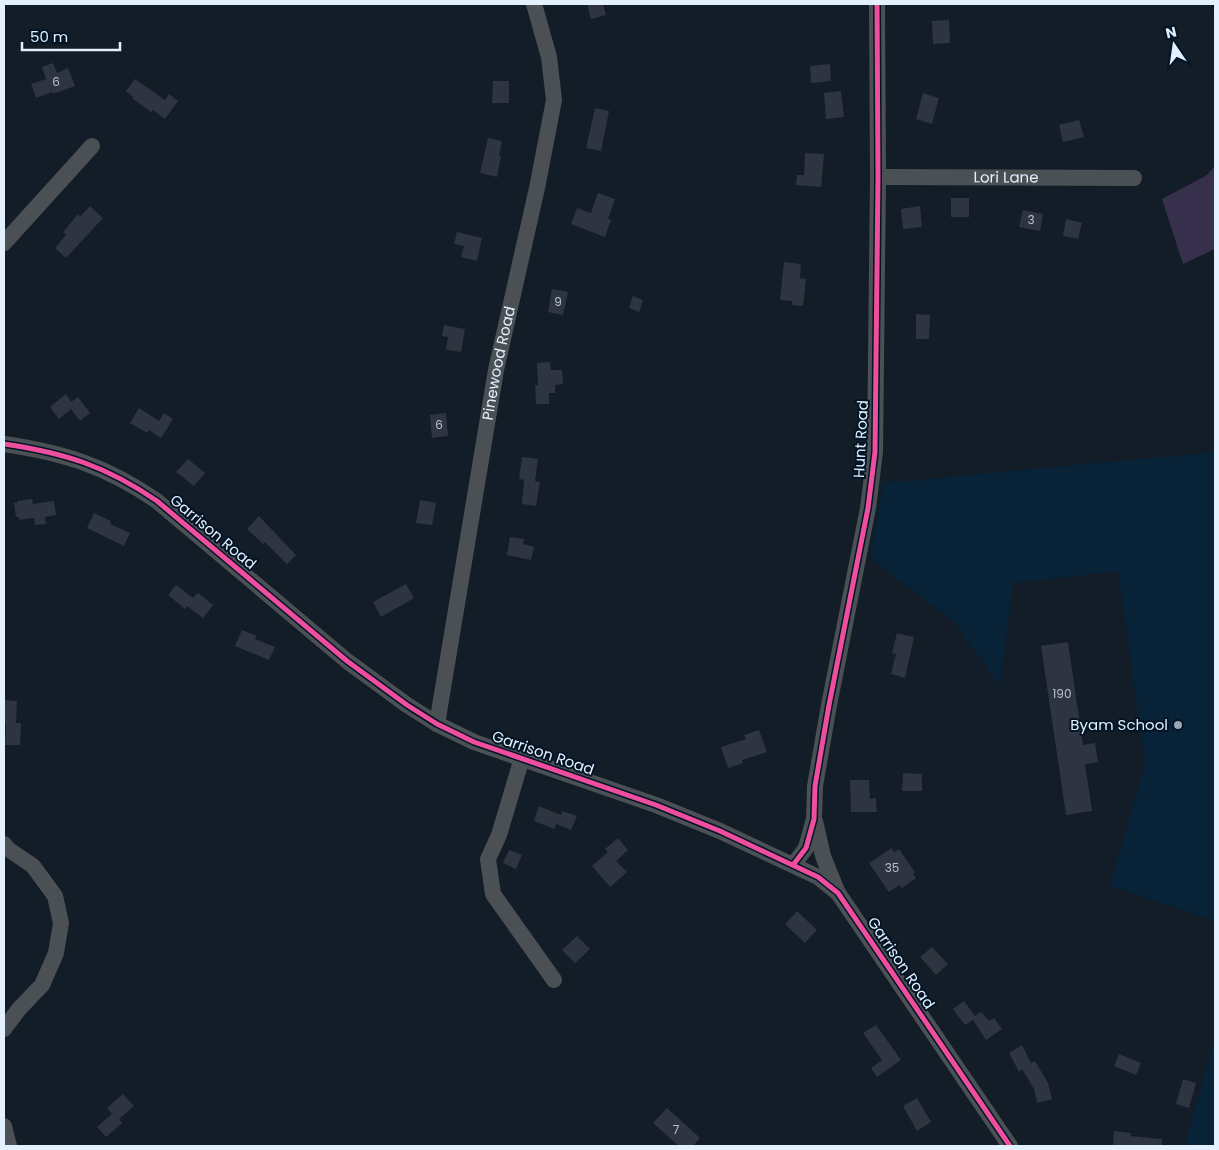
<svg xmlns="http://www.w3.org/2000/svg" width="1219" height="1150" font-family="Poppins,sans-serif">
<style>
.built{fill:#082237}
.green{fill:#36304c}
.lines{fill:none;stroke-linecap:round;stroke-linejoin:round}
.stream{stroke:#020c0e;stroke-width:4}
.building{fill:#2e3440}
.minor{stroke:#4b5055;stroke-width:16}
.cycleway-casing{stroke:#021426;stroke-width:8}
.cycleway{stroke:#ef4d9e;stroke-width:5}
.poi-dot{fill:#9aa6b2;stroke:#021426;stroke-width:2}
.labels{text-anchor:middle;stroke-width:4;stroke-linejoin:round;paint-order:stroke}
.number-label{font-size:12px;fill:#b6c1ce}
.street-label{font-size:15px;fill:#e3f0fd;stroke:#021426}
.poi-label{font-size:15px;fill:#e3f0fd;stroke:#021426;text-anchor:end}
</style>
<rect width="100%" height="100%" fill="#121d27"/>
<g class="built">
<polygon points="1215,452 1215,921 1110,886 1145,764 1118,571 1013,583 1000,686 954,622 870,558 883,483"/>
<polygon points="1215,1038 1215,1146 1195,1146 1185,1144"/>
</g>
<polygon class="green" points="1215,166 1215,249 1183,264 1162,199 1207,175"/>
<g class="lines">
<polyline class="stream" points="1214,4 1215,8"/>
</g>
<g class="building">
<polygon points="587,4 603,4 606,15 591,19"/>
<polygon points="949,20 950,43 933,44 932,21"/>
<polygon points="53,63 57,73 68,68 75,86 53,94 52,92 36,98 31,84 46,79 42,67"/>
<polygon points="830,64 831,81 811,83 810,66"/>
<polygon points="135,79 165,100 169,94 178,101 165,119 153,110 151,112 132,98 133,97 126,91"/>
<polygon points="493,81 509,81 509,103 492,103"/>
<polygon points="841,91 844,117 826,119 824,93"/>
<polygon points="923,93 939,98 932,124 916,119"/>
<polygon points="595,108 609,111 601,151 586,148"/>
<polygon points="1079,120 1084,137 1063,142 1059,125"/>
<polygon points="488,138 502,141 499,155 501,156 497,177 480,173"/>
<polygon points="805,153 824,154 821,187 796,185 797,175 804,175"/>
<polygon points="598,193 615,199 608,219 611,220 605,237 571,224 577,208 591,213"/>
<rect x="951" y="198" width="18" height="19"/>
<polygon points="90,206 103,218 66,258 55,248 66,235 63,232 78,214 80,217"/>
<polygon points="920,206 922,227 903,229 901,209"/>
<polygon points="1023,210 1043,214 1040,231 1019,227"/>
<polygon points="1066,219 1082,223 1078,239 1063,236"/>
<polygon points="457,232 482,238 477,261 461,257 464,246 454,244"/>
<polygon points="784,262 801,264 800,278 806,279 803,306 792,305 792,301 780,300"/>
<polygon points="552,289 568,292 563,315 548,312"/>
<polygon points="633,296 643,300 639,312 629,308"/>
<polygon points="916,314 930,315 929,339 916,339"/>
<polygon points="444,325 465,329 461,352 446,350 448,337 442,336"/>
<polygon points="550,362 551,370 562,370 563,384 555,385 555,393 549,393 549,404 536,404 535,385 538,385 537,363"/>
<polygon points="66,394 71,402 78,397 90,413 80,421 71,409 59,419 50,407"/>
<polygon points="139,408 159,421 164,413 173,419 161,438 149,430 147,433 130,423"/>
<polygon points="446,413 448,436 432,438 430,415"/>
<polygon points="522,457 538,459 535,481 540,482 536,506 522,504 524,480 519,479"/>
<polygon points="188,459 205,473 194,486 176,472"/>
<polygon points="32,499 33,504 54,501 56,515 45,517 46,524 35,525 34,518 19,520 19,517 16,517 14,503 17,503 17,501"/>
<polygon points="420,500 436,503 432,525 416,523"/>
<polygon points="94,513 111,521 110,524 130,533 124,546 87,528"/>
<polygon points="259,516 296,555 287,564 265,542 263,544 247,529"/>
<polygon points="510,537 524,539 523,544 534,547 531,560 507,555"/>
<polygon points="406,584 414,598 381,617 373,602"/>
<polygon points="176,585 193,598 198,593 213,605 203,618 187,606 185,609 168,595"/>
<polygon points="242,630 257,636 255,639 275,647 269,660 235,646"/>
<polygon points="897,633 914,637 905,678 891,674 896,654 892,653"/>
<polygon points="1068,642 1083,745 1095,743 1098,762 1085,764 1092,811 1066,815 1041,646"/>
<polygon points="4,700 17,701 16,723 21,723 20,745 5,745 6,723 4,723"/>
<polygon points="759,730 767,752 742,760 743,763 728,768 721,747 746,739 744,735"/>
<polygon points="903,773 922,774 922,791 902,791"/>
<polygon points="850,780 869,780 870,799 876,798 877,812 851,812"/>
<polygon points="539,806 561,815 562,811 577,816 571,830 556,824 554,829 534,821"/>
<polygon points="618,838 628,850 616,861 627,872 610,887 592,866 608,852 605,849"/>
<polygon points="892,848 894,852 899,849 915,872 913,874 916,878 902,888 899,885 889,892 869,863"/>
<polygon points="509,850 522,855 516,869 503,863"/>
<polygon points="797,911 817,930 805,943 785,924"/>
<polygon points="577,936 590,949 575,963 562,950"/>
<polygon points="932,947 948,964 936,975 920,957"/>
<polygon points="964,1001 975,1016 981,1012 989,1021 994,1018 1002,1029 986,1040 973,1020 965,1025 953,1009"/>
<polygon points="876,1025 901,1060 877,1077 871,1068 882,1060 863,1033"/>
<polygon points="1022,1045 1031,1063 1035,1061 1048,1083 1052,1099 1037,1103 1034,1089 1022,1069 1019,1072 1009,1053"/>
<polygon points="1119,1054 1141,1063 1136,1075 1114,1066"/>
<polygon points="1183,1079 1196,1083 1189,1108 1176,1104"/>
<polygon points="123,1094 134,1106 119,1119 122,1123 106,1137 97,1127 112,1114 107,1108"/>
<polygon points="917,1098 931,1122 917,1131 903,1106"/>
<polygon points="667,1108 700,1138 693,1146 679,1146 653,1123"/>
<polygon points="1114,1131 1131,1133 1130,1136 1162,1139 1162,1146 1113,1146"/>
</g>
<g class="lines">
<g class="minor">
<path id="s1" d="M878,177L1134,178"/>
<polyline points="4,243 92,146"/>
<path d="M4,444C65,453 106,466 157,501L347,661L407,705L437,724L474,742L656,805L720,831L818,877L838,893L1010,1146"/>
<path id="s2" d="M437,724L496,370L537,188L554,100L549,57L534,4"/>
<polyline points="522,758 499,835 488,859 493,894 554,980"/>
<polyline points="815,821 823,856 837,891"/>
<polyline points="4,844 8,849 33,866 55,896 61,923 56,953 42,985 19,1009 4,1029"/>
<polyline points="793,865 806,848 814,819 815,786 829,705 868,508 875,452 878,177 877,4"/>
<polyline points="4,1126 9,1146"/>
</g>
<defs>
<g id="cycleway">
<path d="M4,444C65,453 106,466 157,501L347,661L407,705L437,724L474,742L656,805L720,831L818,877L838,893L1010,1146"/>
<polyline points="793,865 806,848 814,819 815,786 829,705 868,508 875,452 878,177 877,4"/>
</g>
</defs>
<use href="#cycleway" class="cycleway-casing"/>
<use href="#cycleway" class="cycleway"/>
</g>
<circle class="poi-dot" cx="1178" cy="725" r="5"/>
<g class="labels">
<g class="number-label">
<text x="56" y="86">6</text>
<text x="1031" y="224">3</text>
<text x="558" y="306">9</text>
<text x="439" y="429">6</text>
<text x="1062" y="698">190</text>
<text x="892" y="872">35</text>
<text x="676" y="1134">7</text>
</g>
<g class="street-label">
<text dy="5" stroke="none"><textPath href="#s1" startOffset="128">Lori Lane</textPath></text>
<text dy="5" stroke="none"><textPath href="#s2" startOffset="366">Pinewood Road</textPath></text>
<text transform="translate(861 439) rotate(-87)" y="5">Hunt Road</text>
<text transform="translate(213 532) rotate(40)" y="5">Garrison Road</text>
<text transform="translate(543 753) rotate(19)" y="5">Garrison Road</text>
<text transform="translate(901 963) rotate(56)" y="5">Garrison Road</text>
</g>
<g class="poi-label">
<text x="1168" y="730">Byam School</text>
</g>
</g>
<rect width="1219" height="1150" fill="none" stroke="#e3f0fd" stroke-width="10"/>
<g transform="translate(1174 45) rotate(347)" stroke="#021426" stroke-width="4" paint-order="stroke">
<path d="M0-4L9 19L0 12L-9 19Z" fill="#e3f0fd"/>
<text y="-8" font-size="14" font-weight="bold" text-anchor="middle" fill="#e3f0fd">N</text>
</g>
<path d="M22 42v8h98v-8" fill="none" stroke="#e3f0fd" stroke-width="2.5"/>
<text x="30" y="42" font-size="15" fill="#e3f0fd" stroke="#021426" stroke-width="4" paint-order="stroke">50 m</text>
</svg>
